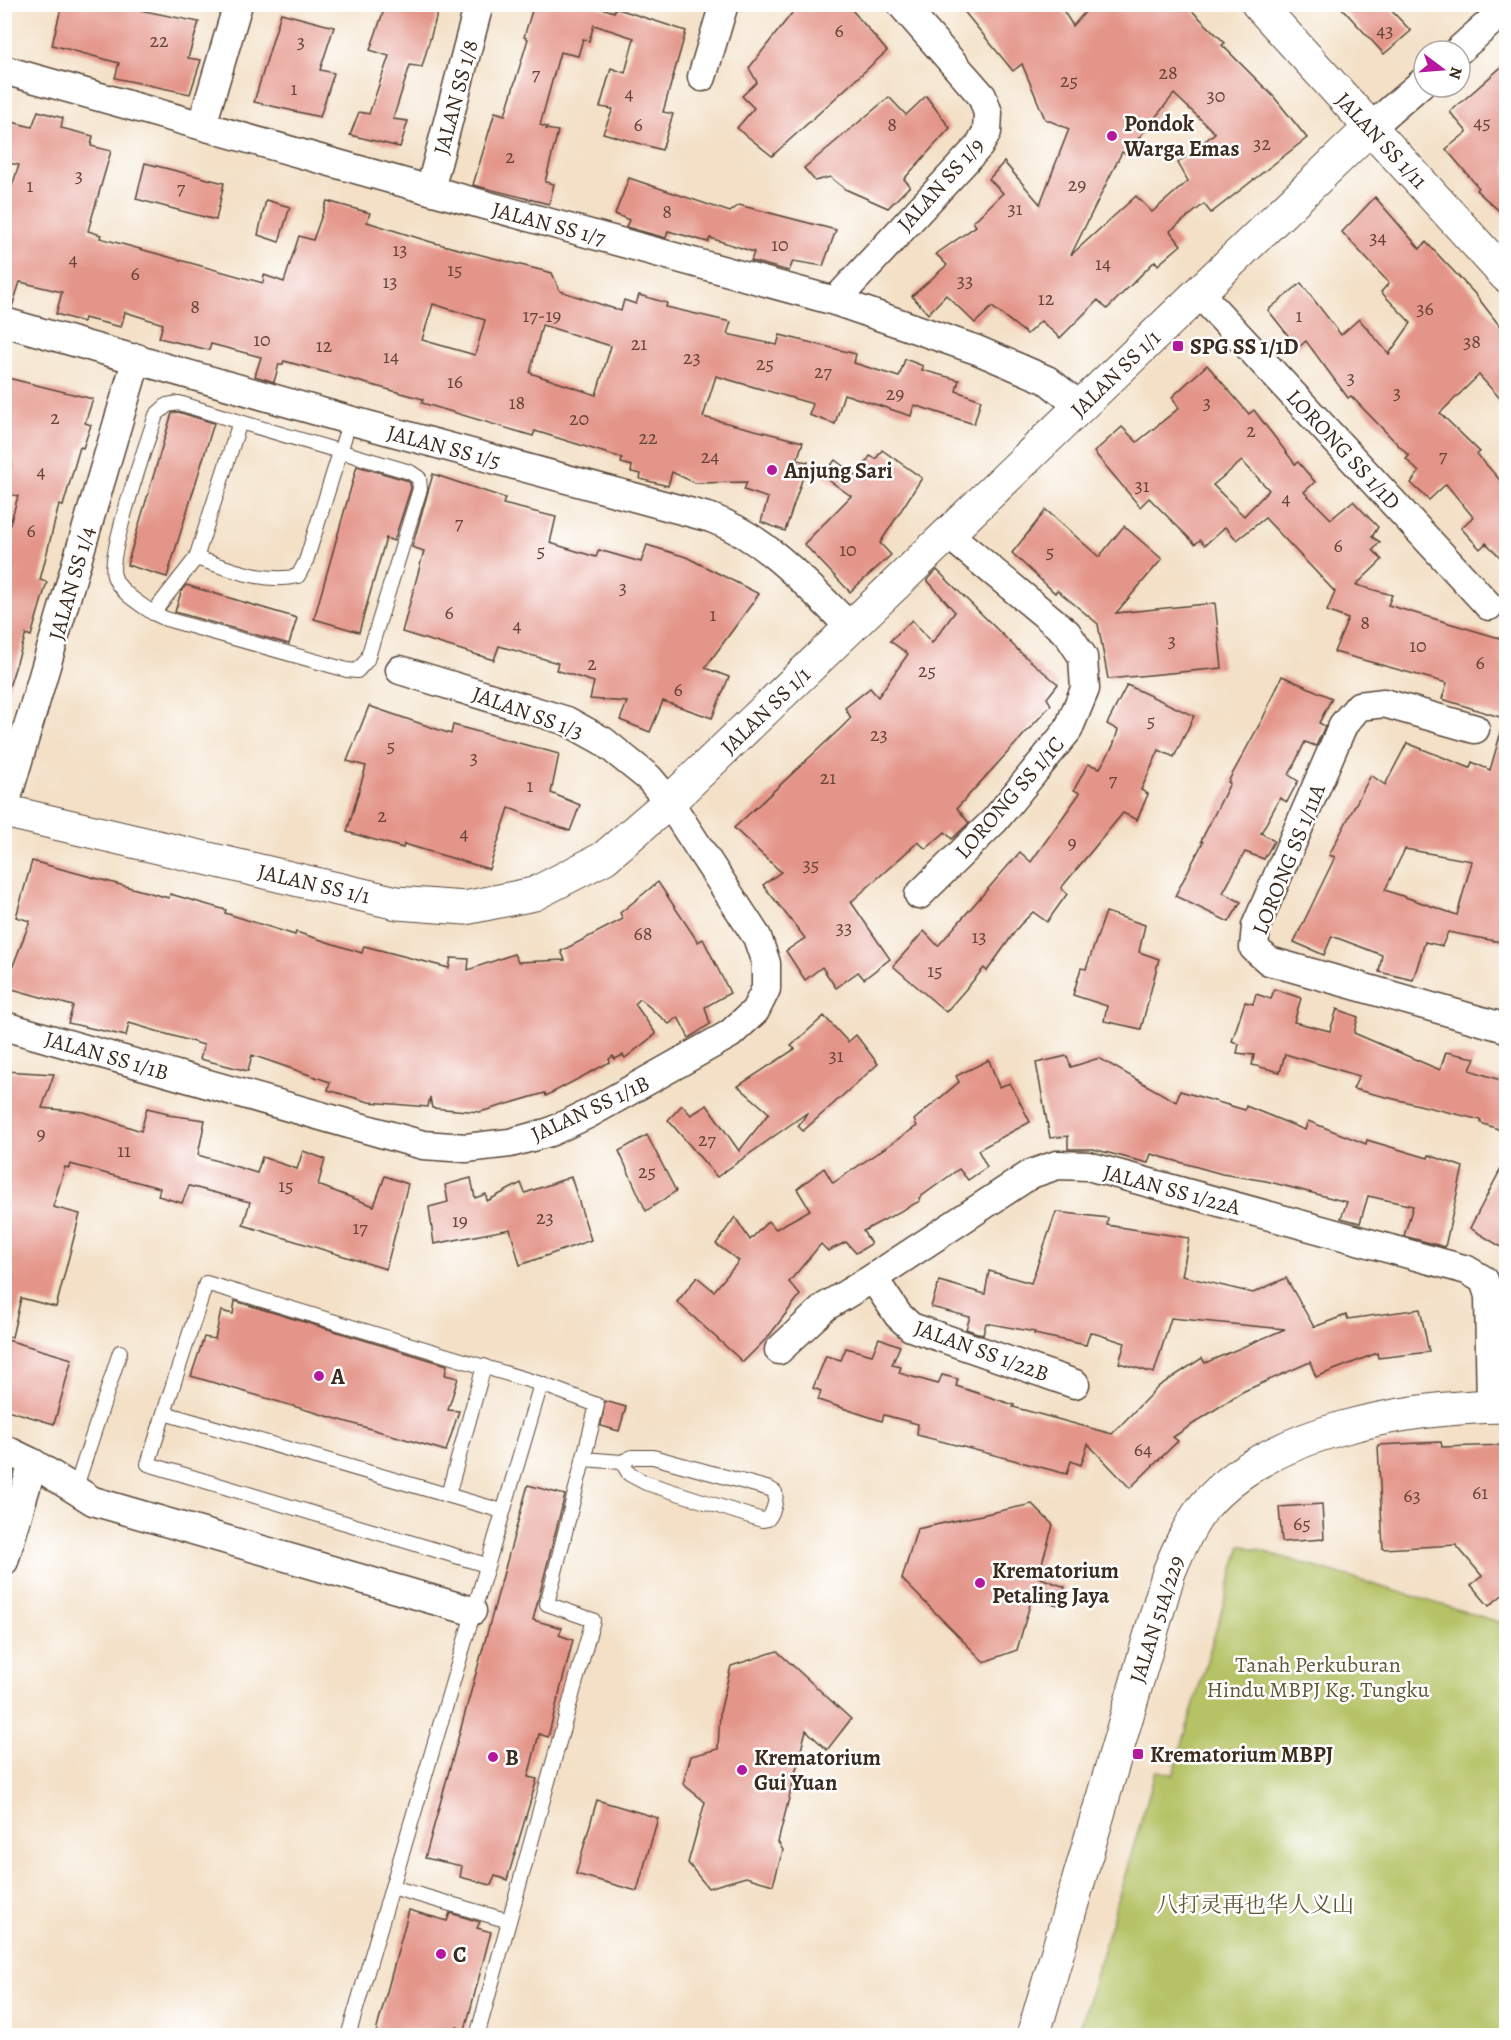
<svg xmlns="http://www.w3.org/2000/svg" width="1511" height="2040" font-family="Alegreya,'Noto Serif SC',serif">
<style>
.green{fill:#b5c366;stroke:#787642;stroke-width:1.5}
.building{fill:#e49589;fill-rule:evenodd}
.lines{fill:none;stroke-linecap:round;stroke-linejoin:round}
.lane-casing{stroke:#574537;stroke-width:16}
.street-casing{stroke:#574537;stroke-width:31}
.secondary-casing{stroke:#574537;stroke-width:35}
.lane{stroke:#fff;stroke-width:14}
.street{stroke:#fff;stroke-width:28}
.secondary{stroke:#fff;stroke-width:33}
.poi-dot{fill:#b5179e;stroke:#fff;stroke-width:2}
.labels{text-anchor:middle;stroke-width:5;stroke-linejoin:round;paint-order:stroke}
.number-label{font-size:20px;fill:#654539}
.street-label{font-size:22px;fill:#3b2a1e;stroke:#fff}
.poi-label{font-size:22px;font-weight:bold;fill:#3b2a1e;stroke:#fff;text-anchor:start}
.park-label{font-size:22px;fill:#605834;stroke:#fff}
</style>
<rect width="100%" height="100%" fill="#fff"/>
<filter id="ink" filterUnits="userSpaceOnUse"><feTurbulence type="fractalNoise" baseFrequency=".0167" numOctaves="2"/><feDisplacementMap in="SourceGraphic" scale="12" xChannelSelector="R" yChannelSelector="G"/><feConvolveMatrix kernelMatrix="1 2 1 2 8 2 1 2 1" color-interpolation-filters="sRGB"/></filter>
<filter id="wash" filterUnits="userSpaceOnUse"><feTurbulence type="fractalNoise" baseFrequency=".008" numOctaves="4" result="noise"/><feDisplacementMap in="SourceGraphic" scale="24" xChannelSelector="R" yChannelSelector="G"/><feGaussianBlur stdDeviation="1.35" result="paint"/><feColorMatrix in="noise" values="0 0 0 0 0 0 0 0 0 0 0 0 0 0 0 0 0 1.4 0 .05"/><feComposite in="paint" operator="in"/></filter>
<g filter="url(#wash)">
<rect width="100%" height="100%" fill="#f3e0c6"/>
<polygon class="green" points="1241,1545 1506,1624 1506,2035 1078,2035 1156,1770 1173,1775"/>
<g id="blocks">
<g class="building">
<polygon points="62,4 110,4 199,22 188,58 201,60 190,94 115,78 119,63 52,45"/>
<polygon points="386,4 440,4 422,67 410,65 393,119 408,121 400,147 350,135 359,112 369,114 389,56 370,50"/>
<polygon points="534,4 589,4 614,12 615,8 686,31 663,112 673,114 662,150 603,133 613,109 600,107 611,68 625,73 634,38 594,25 589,41 583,39 578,56 560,52 540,125 547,127 546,129 558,131 545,182 554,184 549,204 473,185 495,112 505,115 528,39 524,37"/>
<polygon points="799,4 847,4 887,51 772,156 737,128 754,108 742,96 757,82 749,68"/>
<path d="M958,4H1059L1073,26L1092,4H1185L1225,43L1222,45L1274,97L1307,138L1211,213L1204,204L1170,231L1181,245L1158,265L1155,261L1107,309L1098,300L1060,338L1041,321L1027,334L992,307L975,323L946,295L928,314L912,296L947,265L936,254L976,226L973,222L1003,193L989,179L1004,162L1040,204L1069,129L1045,119L1022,64L1013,71ZM1174,94L1215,133L1178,163L1188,181L1152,212L1136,196L1071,255L1122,152L1126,154Z"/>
<polygon points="1338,4 1385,4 1411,31 1384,54"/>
<polygon points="281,13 334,27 320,70 334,73 320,117 254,102"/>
<polygon points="1506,63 1506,217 1476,190 1479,188 1446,149 1467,132 1450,112"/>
<polygon points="926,96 950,128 904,179 910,186 888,208 845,189 830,177 815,181 804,168 889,97 906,115"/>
<path d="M38,111L63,118L61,128L93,136L91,146L111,151L88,231L101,235L100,238L263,283L264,275L284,282L299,236L313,240L327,201L370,213L367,222L431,242L552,273L560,291L621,311L624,300L636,304L639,295L667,303L666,307L731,322L727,334L777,345L780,335L856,354L854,363L899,377L905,359L923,366L922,370L959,380L956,391L981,400L974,424L914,405L911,416L844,394L835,424L809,415L813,404L716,376L703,417L803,442L797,460L808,462L785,531L761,522L768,498L744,490L747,482L695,483L672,472L668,486L640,479L641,474L631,472L632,466L621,463L622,458L535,431L533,436L422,403L423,399L284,361L283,364H279L274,382L255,376L261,357L211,344L209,350L159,338L163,324L125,312L121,327L84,318L83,322L56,314L62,292L20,282L12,307L4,306V210L19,165L4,162V149L12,122L32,127ZM433,304L485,320L475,355L422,340ZM542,325L611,346L596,395L530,373Z"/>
<polygon points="145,163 224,183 216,220 136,199"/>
<polygon points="629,178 730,212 739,205 836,230 823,266 793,261 789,271 751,261 754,252 710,238 708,242 668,231 666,238 626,227 629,220 615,214"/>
<polygon points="1375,197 1420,249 1426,242 1475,294 1506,334 1506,405 1479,375 1440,413 1480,452 1477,454 1506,487 1506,563 1486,543 1480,549 1461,528 1473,517 1446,484 1429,500 1411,483 1419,472 1406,459 1409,456 1351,396 1348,398 1306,341 1298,348 1268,310 1301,283 1341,335 1359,319 1389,354 1411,323 1381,292 1389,283 1342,232"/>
<polygon points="266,200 290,207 279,242 258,235"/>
<path d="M1207,365L1249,414L1254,410L1295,464L1298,462L1315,482L1304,492L1331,519L1353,501L1378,527L1372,537L1380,542L1373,550L1382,560L1356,585L1392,595L1388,605L1506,640V719L1442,699L1447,683L1334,652L1348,619L1327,611L1335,592L1265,518L1237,540L1225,527L1205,545L1200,540L1195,544L1149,498L1140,507L1094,452L1122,427L1137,442L1179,408L1172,397ZM1242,461L1269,490L1244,516L1213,485Z"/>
<polygon points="4,377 93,399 85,423 91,425 83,448 80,447 63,506 59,505 40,580 47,582 31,636 26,634 8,690 4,689 4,546 18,496 4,493 12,462 4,462"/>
<polygon points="178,412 214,423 167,577 127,565 172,413"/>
<polygon points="882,450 922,478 880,543 891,555 850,592 804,544 851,496 823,476 835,460 858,477 870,456 876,459"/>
<polygon points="357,466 406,480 410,483 411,488 394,541 386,538 359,632 314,619"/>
<polygon points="433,474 505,498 503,504 556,517 550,543 596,557 599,550 641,562 647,545 686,557 759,594 705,668 729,677 712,718 663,701 650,732 620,720 627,702 590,699 594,682 556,670 558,663 499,646 494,660 402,632 424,551 412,547"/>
<polygon points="1046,510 1099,557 1124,526 1162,559 1116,613 1215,603 1222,668 1108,679 1098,624 1057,590 1055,593 1012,553"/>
<polygon points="937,570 1021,653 1058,684 1047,698 1051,705 957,808 969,823 952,839 945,832 926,849 918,842 851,902 890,959 864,979 858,972 836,988 822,967 805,980 786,951 805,938 763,885 781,872 734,828 841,728 851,718 845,708 870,688 878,697 908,654 890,641 912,620 932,643 955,612 927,580"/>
<polygon points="186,585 297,618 289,644 175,612 181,592"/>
<polygon points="1282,676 1332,698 1319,723 1325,726 1316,746 1305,742 1289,775 1298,781 1287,802 1280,798 1261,833 1274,841 1264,859 1245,852 1223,893 1241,902 1229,922 1175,896 1203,842 1201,841 1230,783 1228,782 1263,718"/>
<polygon points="1127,685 1194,716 1174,757 1159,750 1141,790 1148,794 1137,820 1123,813 1061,888 1067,894 1047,922 1033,912 1019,926 987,971 984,968 946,1012 893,966 924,931 938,946 1020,852 1031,862 1080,793 1074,790 1088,764 1100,768 1113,746 1118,730 1107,724"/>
<polygon points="369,706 451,734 453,725 559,754 551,793 580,805 570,831 509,808 489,869 404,844 403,848 347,832 366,766 347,761"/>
<path d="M1501,732L1506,733V943L1448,932L1442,946L1425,942L1413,980L1379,972L1382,955L1332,936L1324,955L1294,942L1335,857L1329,855L1371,775L1385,785L1407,743L1470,768L1472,762L1490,770ZM1405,849L1472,861L1457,915L1385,890Z"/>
<polygon points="32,861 169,898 170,894 226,910 225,913 295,935 296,932 362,953 364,946 449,968 451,958 469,959 468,970 514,954 518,962 565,960 561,951 623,919 620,913 658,882 698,942 703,939 730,993 705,1007 710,1024 689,1038 678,1017 669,1024 640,999 635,1004 656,1034 625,1058 623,1055 615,1059 613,1056 609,1059 610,1062 546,1096 545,1093 480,1112 432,1108 430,1097 428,1107 369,1102 328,1090 330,1082 252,1055 248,1071 200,1059 204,1045 129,1023 126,1036 68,1023 73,1006 5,987 30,921 16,917"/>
<polygon points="1106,912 1145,925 1139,952 1159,959 1141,1029 1104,1021 1107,1006 1073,995 1081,968 1086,969"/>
<polygon points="1274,989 1301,998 1294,1022 1330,1031 1337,1009 1358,1017 1354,1033 1440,1070 1446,1052 1475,1058 1470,1070 1506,1082 1506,1132 1481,1123 1481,1120 1353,1089 1359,1076 1285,1054 1280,1072 1252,1065 1254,1055 1237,1053 1239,1044 1232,1041 1245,1002 1253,1004 1256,994 1271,999"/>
<polygon points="824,1016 848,1042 856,1035 878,1064 803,1131 798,1126 808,1112 717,1177 668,1120 682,1105 691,1115 707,1105 739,1151 769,1113 738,1086 795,1049 791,1046"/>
<polygon points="1067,1056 1071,1067 1099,1058 1176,1102 1180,1091 1245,1110 1246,1106 1305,1130 1308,1121 1366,1144 1367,1140 1428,1158 1429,1155 1463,1167 1445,1247 1404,1236 1413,1206 1368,1196 1360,1223 1341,1218 1347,1202 1266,1181 1222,1174 1151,1154 1148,1163 1093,1149 1068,1149 1068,1136 1050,1138 1036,1063"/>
<polygon points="989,1060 999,1087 1010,1083 1030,1122 978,1150 987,1167 968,1180 959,1169 919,1198 920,1201 863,1231 871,1244 856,1253 846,1242 828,1251 821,1244 789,1282 800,1295 768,1337 743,1362 677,1302 697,1277 714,1291 739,1261 716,1244 735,1217 750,1240 768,1221 776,1229 810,1210 797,1189 824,1168 833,1183 917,1126 914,1120 959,1082 956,1076"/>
<polygon points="4,1071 54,1074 42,1108 84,1112 141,1131 147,1108 168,1113 167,1115 205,1120 198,1155 257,1173 262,1157 297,1169 303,1151 325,1159 318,1185 374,1206 385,1176 408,1184 386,1269 243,1225 250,1202 189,1186 182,1203 158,1196 160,1188 70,1164 69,1168 65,1167 53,1207 80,1214 56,1307 21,1298 12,1337 4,1336"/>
<polygon points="647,1135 676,1191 646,1211 619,1151"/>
<polygon points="1506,1159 1506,1250 1470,1228"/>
<polygon points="571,1177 591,1240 520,1265 510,1229 434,1244 429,1207 448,1202 445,1185 471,1178 475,1198 486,1194 487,1201 521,1183 525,1193"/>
<polygon points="1056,1212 1108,1218 1107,1225 1189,1238 1182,1276 1253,1293 1286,1278 1314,1327 1346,1315 1348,1319 1420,1309 1429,1352 1378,1358 1377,1353 1316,1377 1310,1362 1242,1392 1173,1437 1178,1441 1130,1488 1088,1444 1081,1465 1071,1461 1067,1474 917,1435 918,1424 884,1415 882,1421 818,1400 821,1391 813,1388 826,1356 841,1360 846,1348 872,1355 879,1338 900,1346 892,1365 901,1367 899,1373 938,1384 942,1375 958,1379 956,1386 1014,1405 1013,1407 1112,1434 1159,1386 1202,1358 1205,1363 1285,1329 1171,1318 1154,1373 1119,1363 1125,1343 1090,1332 1086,1345 1034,1334 1035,1332 986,1323 983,1335 966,1329 970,1317 931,1307 939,1281 985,1294 989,1271 1031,1283"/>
<polygon points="235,1301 447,1365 445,1375 458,1378 448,1410 459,1411 446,1451 191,1376 204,1337 215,1339 221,1311 233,1314"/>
<polygon points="4,1339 72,1359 54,1424 4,1409"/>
<polygon points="605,1401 626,1407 619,1431 601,1426"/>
<polygon points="1441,1442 1442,1447 1506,1445 1506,1592 1489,1606 1471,1585 1482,1576 1456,1545 1383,1549 1378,1445"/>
<polygon points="528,1485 565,1495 533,1620 562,1628 559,1635 573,1640 548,1737 539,1734 528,1777 537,1779 507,1880 495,1876 491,1885 460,1877 462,1866 425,1858"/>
<polygon points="1032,1504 1053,1525 1038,1577 1065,1587 1060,1605 1031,1601 1017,1650 984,1662 902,1579 917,1529"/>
<polygon points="1322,1504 1324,1539 1282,1542 1279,1507"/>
<polygon points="777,1651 851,1719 827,1750 806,1730 778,1842 783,1850 773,1885 746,1877 708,1888 688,1863 705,1802 683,1784 691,1756 718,1749 720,1712 731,1666"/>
<polygon points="597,1800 658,1818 637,1891 576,1874"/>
<polygon points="409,1910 447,1921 450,1913 480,1922 477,1928 491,1932 465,2030 457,2027 455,2036 375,2036"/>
</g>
</g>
</g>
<g filter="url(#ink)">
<use href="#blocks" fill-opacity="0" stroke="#574537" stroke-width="1.5"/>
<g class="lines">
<defs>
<g id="lane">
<path d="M196,558L153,613C140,604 119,592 114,576C107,554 147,443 156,415L167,405L179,403L240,422L196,558C228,568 264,584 298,576L306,561L345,436"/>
<polyline points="153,613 166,619 347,670 357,671 367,660 420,489 419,478 410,472 240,422"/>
<polyline points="164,1413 206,1283 541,1384"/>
<path d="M583,1459L622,1462L632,1457H653L770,1489L775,1492C777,1501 773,1513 768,1519L762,1520L646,1483L629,1474L622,1462"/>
<polyline points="75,1490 120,1352"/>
<polyline points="448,1495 484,1366"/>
<polyline points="486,1565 148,1464 164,1413 502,1511"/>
<polyline points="392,1887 509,1921"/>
<polyline points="348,2036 541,1384 597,1405 547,1604 593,1620 477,2036"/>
</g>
<g id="street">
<polyline points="1458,51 1506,8"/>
<polyline points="4,70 430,190 835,301 977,350 1047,380 1081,407"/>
<polyline points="702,77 724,4"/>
<polyline points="202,125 238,4"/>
<polyline points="1370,128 1424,81"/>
<polyline points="430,190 479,4"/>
<polyline points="1199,293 1489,606"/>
<polyline points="835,301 979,146 987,132 988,113 982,96 901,4"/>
<path d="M4,322L349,420L711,518C768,539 808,586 851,628"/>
<polyline points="1475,729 1384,703 1359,706 1343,725 1256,926 1254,948 1269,961 1506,1028"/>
<polyline points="4,808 137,358"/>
<polyline points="919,895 995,820 1068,730 1085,689 1083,657 1067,633 948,534"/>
<polyline points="4,1026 423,1145 466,1148 510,1143 550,1132 588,1114 730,1034 755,1011 766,989 766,963 757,937 669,802 649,778 603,741 567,721 400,670"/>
<polyline points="873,1278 898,1315 911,1327 1075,1384"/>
<polyline points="779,1350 825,1307 873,1278 1031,1174 1057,1165 1088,1166 1467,1270 1484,1280 1489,1296 1491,1406"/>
<polyline points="4,1449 33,1463 93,1501 472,1611"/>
<polyline points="4,1561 33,1463"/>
</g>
<g id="secondary">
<polyline points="1258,4 1506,276"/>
<polyline points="4,811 397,903 465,908 534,894 604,858 669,802 1370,128"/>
<path d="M1033,2036L1169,1572C1178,1550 1188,1527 1203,1508C1268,1429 1410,1407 1506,1406"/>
</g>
</defs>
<use href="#lane" class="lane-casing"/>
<use href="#street" class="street-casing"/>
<use href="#secondary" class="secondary-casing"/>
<use href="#lane" class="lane"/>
<use href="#street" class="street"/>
<use href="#secondary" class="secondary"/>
</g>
</g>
<g class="poi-dot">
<circle cx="1112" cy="136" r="6"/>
<rect x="1172" y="340" width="12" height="12" rx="3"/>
<circle cx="772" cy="470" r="6"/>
<circle cx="319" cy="1376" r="6"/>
<circle cx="980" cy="1583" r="6"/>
<rect x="1132" y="1748" width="12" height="12" rx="3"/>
<circle cx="493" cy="1757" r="6"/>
<circle cx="742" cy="1770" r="6"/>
<circle cx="441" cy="1954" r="6"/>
</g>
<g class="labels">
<g class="number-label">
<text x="839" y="37">6</text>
<text x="1385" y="37">43</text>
<text x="159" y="47">22</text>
<text x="301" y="48">3</text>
<text x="1168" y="79">28</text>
<text x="536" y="80">7</text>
<text x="1069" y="87">25</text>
<text x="294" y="95">1</text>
<text x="629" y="100">4</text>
<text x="1216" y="102">30</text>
<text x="1482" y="129">45</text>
<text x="638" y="131">6</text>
<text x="892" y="131">8</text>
<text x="1262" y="150">32</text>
<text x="510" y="163">2</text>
<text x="79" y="182">3</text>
<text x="1077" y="191">29</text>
<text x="30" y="192">1</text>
<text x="181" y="194">7</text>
<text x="1015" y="215">31</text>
<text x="667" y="218">8</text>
<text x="1378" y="244">34</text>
<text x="780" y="251">10</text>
<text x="400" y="256">13</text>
<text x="73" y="266">4</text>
<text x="1103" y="270">14</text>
<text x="455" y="276">15</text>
<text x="135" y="280">6</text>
<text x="965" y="287">33</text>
<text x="390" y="288">13</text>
<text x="1046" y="305">12</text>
<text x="195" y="313">8</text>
<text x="1425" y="315">36</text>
<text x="542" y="322">17-19</text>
<text x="1299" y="322">1</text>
<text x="262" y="346">10</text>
<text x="1472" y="348">38</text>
<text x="639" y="350">21</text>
<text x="324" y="352">12</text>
<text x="391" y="363">14</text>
<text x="692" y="364">23</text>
<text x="765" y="370">25</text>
<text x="823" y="378">27</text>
<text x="1351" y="384">3</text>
<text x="455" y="388">16</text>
<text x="1397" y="399">3</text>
<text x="895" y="400">29</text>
<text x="517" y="409">18</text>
<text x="1207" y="409">3</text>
<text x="55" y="424">2</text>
<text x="579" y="425">20</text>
<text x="1251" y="437">2</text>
<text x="648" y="444">22</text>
<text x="1443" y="462">7</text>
<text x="710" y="463">24</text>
<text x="41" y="478">4</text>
<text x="1142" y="492">31</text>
<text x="1286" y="505">4</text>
<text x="459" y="529">7</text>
<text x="31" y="537">6</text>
<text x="1338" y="552">6</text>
<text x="848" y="556">10</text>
<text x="541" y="557">5</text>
<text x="1050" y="558">5</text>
<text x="623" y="594">3</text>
<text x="449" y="619">6</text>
<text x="713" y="621">1</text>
<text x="1365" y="629">8</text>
<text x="517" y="632">4</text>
<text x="1172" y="647">3</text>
<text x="1418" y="652">10</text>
<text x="1480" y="669">6</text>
<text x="592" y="670">2</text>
<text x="927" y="677">25</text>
<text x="678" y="696">6</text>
<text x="1151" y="727">5</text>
<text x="879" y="741">23</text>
<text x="391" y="752">5</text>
<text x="474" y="764">3</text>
<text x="828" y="784">21</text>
<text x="1113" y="786">7</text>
<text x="530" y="792">1</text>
<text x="382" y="822">2</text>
<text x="464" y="840">4</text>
<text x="1072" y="849">9</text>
<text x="811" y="871">35</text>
<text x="844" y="934">33</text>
<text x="643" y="940">68</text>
<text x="979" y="943">13</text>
<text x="935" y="977">15</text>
<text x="836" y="1062">31</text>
<text x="41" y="1140">9</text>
<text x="707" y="1146">27</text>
<text x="124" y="1157">11</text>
<text x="647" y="1178">25</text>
<text x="286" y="1192">15</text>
<text x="545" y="1224">23</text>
<text x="460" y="1227">19</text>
<text x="360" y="1234">17</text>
<text x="1143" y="1456">64</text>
<text x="1480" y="1499">61</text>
<text x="1412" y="1502">63</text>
<text x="1302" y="1530">65</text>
</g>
<g class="street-label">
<text transform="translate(455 97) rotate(-75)" y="8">JALAN SS 1/8</text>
<text transform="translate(1382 140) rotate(47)" y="8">JALAN SS 1/11</text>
<text transform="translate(940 184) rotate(-48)" y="8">JALAN SS 1/9</text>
<text transform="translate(549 223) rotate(15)" y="8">JALAN SS 1/7</text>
<text transform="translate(1115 373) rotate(-44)" y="8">JALAN SS 1/1</text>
<text transform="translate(444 446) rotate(15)" y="8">JALAN SS 1/5</text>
<text transform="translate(1344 449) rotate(47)" y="8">LORONG SS 1/1D</text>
<text transform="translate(71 583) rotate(-74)" y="8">JALAN SS 1/4</text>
<text transform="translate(765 710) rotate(-44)" y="8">JALAN SS 1/1</text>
<text transform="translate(528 712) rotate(20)" y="8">JALAN SS 1/3</text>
<text transform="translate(1009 797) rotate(-49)" y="8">LORONG SS 1/1C</text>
<text transform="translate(1288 859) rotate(-68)" y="8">LORONG SS 1/11A</text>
<text transform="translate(314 883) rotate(13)" y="8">JALAN SS 1/1</text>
<text transform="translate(107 1055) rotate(16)" y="8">JALAN SS 1/1B</text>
<text transform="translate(590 1108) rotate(-25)" y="8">JALAN SS 1/1B</text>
<text transform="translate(1172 1189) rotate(15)" y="8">JALAN SS 1/22A</text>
<text transform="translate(982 1350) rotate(20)" y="8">JALAN SS 1/22B</text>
<text transform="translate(1156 1619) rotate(-72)" y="8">JALAN 51A/229</text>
</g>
<g class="poi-label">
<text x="1124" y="131">Pondok<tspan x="1124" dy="25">Warga Emas</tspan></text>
<text x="1190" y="354">SPG SS 1/1D</text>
<text x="784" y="478">Anjung Sari</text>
<text x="331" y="1384">A</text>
<text x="992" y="1578">Krematorium<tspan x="992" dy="25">Petaling Jaya</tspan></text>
<text x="1150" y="1762">Krematorium MBPJ</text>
<text x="505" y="1765">B</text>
<text x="754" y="1765">Krematorium<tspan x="754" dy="25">Gui Yuan</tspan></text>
<text x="453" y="1962">C</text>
</g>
<g class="park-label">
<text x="1318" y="1672">Tanah Perkuburan<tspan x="1318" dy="25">Hindu MBPJ Kg. Tungku</tspan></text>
<text x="1255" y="1912">八打灵再也华人义山</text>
</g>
</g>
<rect width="1511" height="2040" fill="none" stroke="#fff" stroke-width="24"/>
<g transform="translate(1442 69) rotate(106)"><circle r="28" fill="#ffffff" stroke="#b1aaa5" stroke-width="1.5"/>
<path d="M0-4.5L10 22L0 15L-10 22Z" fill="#b5179e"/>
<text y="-9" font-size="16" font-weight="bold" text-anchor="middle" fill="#3b2a1e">N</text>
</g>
</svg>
